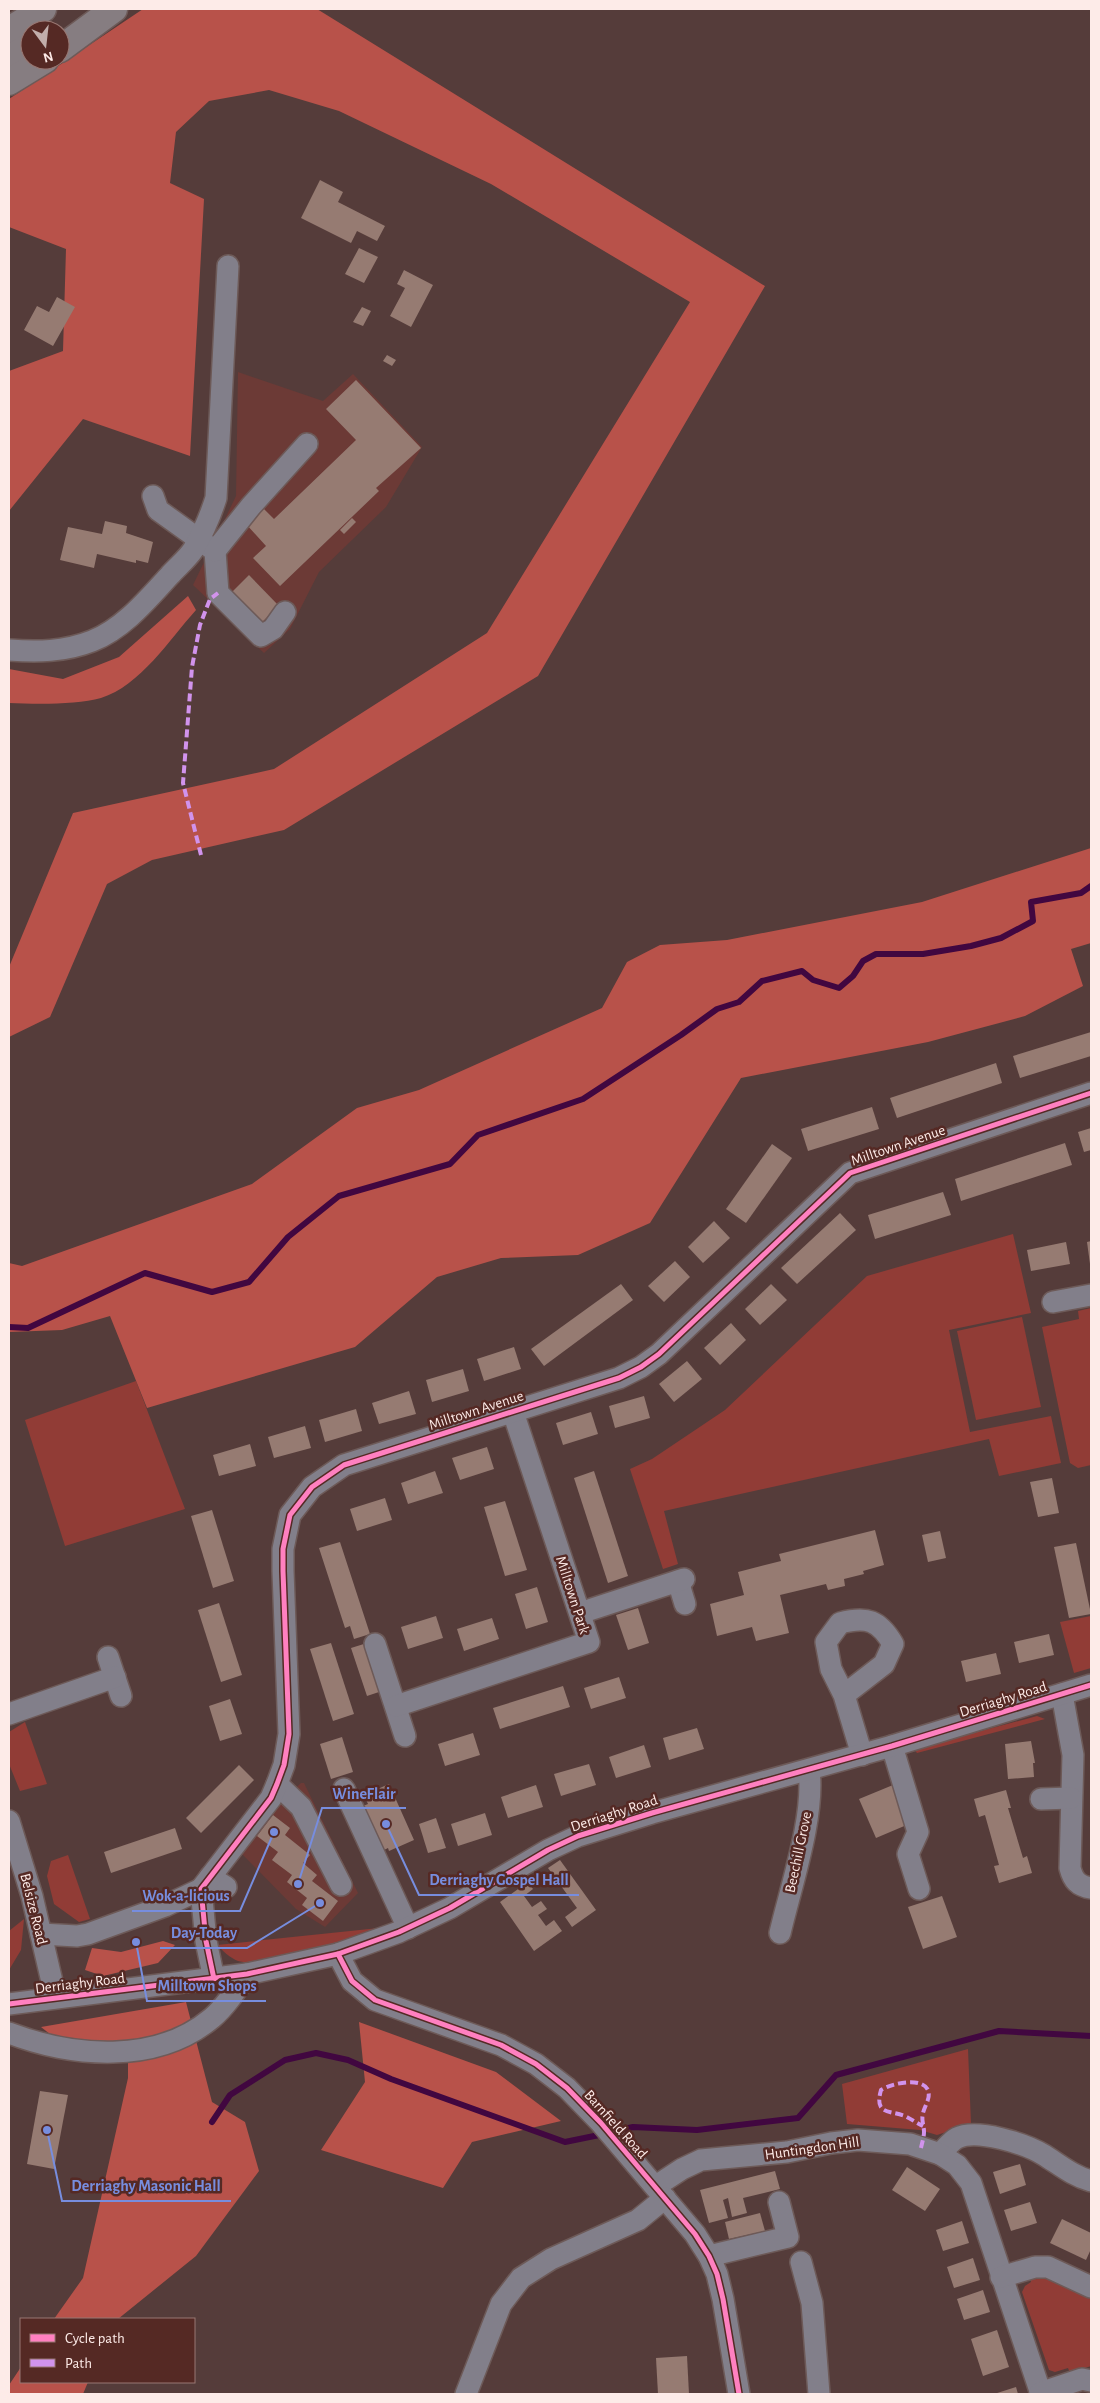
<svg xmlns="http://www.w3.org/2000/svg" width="1100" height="2403" font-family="'Alegreya Sans',sans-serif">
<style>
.built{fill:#6c3a36}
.green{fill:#913c36}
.forest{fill:#b8524a}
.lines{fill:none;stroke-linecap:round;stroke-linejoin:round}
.stream{stroke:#410740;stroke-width:6}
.building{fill:#967b72}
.minor-casing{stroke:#6d5a58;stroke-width:24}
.major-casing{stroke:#6d5a58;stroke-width:29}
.minor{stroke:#827f8a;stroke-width:21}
.major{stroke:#867d81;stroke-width:26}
.quiet{stroke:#d193ec;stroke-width:4;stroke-dasharray:8 4;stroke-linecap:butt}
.cycleway-casing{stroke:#552924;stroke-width:8}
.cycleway{stroke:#ff80c0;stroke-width:5}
.labels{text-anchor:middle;stroke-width:5;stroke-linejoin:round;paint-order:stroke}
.street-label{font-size:15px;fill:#fdebe8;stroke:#552924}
.leader{fill:none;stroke:#778dde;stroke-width:2}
.callout-dot{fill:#778dde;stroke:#552924;stroke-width:2}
.callout-label{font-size:16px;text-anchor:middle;font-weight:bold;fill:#778dde;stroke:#552924;stroke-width:5;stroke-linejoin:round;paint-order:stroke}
</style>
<rect width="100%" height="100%" fill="#553c3a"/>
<g class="built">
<polygon points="238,372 323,401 353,374 422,447 386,507 319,572 290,629 264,653 193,585 236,496"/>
<polygon points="301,1783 304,1783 358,1893 325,1927 296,1909 242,1854 272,1810"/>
</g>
<g class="green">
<polygon points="1013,1234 1031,1313 949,1330 970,1432 1051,1416 1061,1463 999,1476 989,1439 664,1511 678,1564 663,1569 630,1469 652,1459 725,1410 867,1276"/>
<polygon points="1091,1308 1091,1465 1078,1468 1070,1463 1042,1327 1079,1319 1078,1311"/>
<polygon points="1022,1317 1041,1407 976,1420 957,1331"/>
<polygon points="136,1381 185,1509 65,1546 25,1420"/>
<polygon points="1091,1616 1091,1668 1074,1673 1060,1622"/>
<polygon points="1037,1716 1045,1719 917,1753 914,1749"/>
<polygon points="25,1722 47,1784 20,1791 9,1764 9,1732"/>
<polygon points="68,1855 90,1919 79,1922 54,1904 47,1876 51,1861"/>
<polygon points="24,1919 21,1950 9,1970 9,1931"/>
<path d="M379,1928C350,1938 265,1969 238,1961C230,1958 223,1951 217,1945Z"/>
<polygon points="968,2049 971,2124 937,2135 920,2130 847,2124 842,2084"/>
<polygon points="1044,2275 1091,2297 1091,2366 1070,2373 1068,2368 1055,2372 1049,2370 1022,2292 1025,2286 1031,2282 1030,2277"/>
</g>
<g class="forest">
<polygon points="143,9 317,9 765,286 538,676 284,830 152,860 107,884 50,1017 9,1037 9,967 73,813 274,769 487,633 690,302 491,184 339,111 269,90 209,101 176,132 170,183 204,199 190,456 83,419 9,511 9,371 63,351 66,249 9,227 9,99"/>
<path d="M188,596L196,610C170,639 140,686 101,698C77,705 35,704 9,703V669L63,679L119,657Z"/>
<polygon points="1091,848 1091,943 1071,949 1083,986 1025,1016 928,1042 741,1078 650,1223 578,1255 501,1258 437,1277 355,1347 147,1408 110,1316 62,1330 9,1332 9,1263 22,1266 252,1184 357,1108 419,1090 602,1008 627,962 660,945 727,940 922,902"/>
<polygon points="163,1941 175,1945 158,1963 103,1976 85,1970 92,1948 121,1952"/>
<polygon points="186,2002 212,2102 245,2122 259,2171 196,2256 118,2319 54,2319 83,2278 128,2078 128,2045 60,2042 41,2027"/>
<polygon points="359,2022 496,2072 561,2121 472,2142 443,2188 321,2150 365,2082"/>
<polygon points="21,2367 21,2382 88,2382 83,2394 9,2394 9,2385"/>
</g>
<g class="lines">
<g class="stream">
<polyline points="9,1327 28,1328 145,1273 212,1292 249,1282 288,1237 339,1196 450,1164 478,1135 583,1099 681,1035 717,1009 739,1002 762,981 802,971 813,980 839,988 853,976 863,961 876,954 923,954 971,946 1001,938 1033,921 1031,902 1081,893 1091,886"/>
<polyline points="212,2122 230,2095 285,2060 316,2053 348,2060 391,2079 565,2142 604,2134"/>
<polyline points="614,2131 633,2127 697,2130 798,2118 836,2075 999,2031 1091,2036"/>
</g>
</g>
<g class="building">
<polygon points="320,180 343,192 338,202 385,226 377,241 357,231 351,243 301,218"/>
<polygon points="359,248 378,257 364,283 345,274"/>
<polygon points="404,270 433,285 411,327 390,316 405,288 397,284"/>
<polygon points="57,297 75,307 53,346 24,330 37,306 49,312"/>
<polygon points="362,307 371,311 363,326 353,322"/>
<polygon points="387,355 396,360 392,366 383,361"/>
<polygon points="356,380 421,448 376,488 379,491 280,586 253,558 266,546 246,524 264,509 274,519 356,440 326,409"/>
<polygon points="352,518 356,522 344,534 340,530"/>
<polygon points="105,521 127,526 126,533 153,542 148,563 136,560 136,563 97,554 94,568 60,560 68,527 102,534"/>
<polygon points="249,575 279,606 260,624 230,594"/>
<polygon points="1091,1032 1091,1056 1020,1078 1013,1056"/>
<polygon points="996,1063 1002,1083 897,1118 890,1098"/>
<polygon points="872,1107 879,1129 808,1151 801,1129"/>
<polygon points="1091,1128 1091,1150 1084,1152 1078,1132"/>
<polygon points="1065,1143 1072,1165 961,1201 955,1179"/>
<polygon points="772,1144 792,1158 746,1223 726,1209"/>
<polygon points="943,1192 951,1215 875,1239 868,1215"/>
<polygon points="840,1213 856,1230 797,1284 781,1268"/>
<polygon points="714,1221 730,1238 703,1263 688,1247"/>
<polygon points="1091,1241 1091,1264 1090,1264 1087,1242"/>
<polygon points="1066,1242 1070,1264 1031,1271 1027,1250"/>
<polygon points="675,1261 690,1277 664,1302 648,1286"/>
<polygon points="621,1284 633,1300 544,1366 531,1349"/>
<polygon points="771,1284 787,1300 760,1325 745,1309"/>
<polygon points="731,1323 746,1340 720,1365 704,1348"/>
<polygon points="514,1347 521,1369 484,1381 477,1359"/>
<polygon points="687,1361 702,1379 674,1402 659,1384"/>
<polygon points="463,1369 469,1391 432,1402 426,1380"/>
<polygon points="409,1391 416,1414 379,1424 372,1403"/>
<polygon points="644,1396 650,1418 615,1428 609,1406"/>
<polygon points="356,1409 362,1431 325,1442 319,1420"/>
<polygon points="591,1412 598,1434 563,1445 556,1423"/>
<polygon points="305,1426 311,1448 274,1458 268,1437"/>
<polygon points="250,1444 256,1466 219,1476 213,1455"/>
<polygon points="487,1447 494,1469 460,1480 452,1458"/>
<polygon points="435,1471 443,1493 408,1504 401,1483"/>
<polygon points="594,1471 628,1576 608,1583 574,1478"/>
<polygon points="1052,1478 1059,1513 1038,1517 1030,1482"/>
<polygon points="385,1498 392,1520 357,1531 350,1509"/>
<polygon points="505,1501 527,1570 505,1576 484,1507"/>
<polygon points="212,1510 234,1581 213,1588 191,1516"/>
<polygon points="875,1530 884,1565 863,1571 864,1574 844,1579 845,1586 828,1590 826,1584 780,1595 789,1633 756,1641 752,1627 717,1636 710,1604 744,1595 738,1572 781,1561 779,1554"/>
<polygon points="940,1531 946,1558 928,1562 922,1535"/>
<polygon points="340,1542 370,1634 354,1639 350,1626 345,1628 319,1548"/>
<polygon points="1076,1543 1091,1614 1069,1618 1054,1547"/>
<polygon points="537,1587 548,1622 526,1629 515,1594"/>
<polygon points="219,1603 242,1675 221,1682 198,1610"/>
<polygon points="638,1608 649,1643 628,1650 616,1615"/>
<polygon points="436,1616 443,1638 408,1649 401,1627"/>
<polygon points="492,1618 499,1639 464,1651 457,1629"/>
<polygon points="1049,1634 1054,1655 1019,1663 1014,1642"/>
<polygon points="331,1643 354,1714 333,1721 310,1649"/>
<polygon points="367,1643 382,1691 367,1696 351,1648"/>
<polygon points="996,1653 1001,1674 966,1682 961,1661"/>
<polygon points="619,1677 626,1698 591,1709 584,1688"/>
<polygon points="563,1686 570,1707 500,1729 493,1708"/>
<polygon points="230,1699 242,1734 220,1741 209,1706"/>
<polygon points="697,1728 704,1749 669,1760 663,1738"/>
<polygon points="473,1733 480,1755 445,1766 438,1744"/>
<polygon points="342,1737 353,1772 331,1779 320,1744"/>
<polygon points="1031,1741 1035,1763 1033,1763 1034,1777 1008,1779 1005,1744"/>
<polygon points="644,1745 651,1767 616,1778 609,1757"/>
<polygon points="589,1764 596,1785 561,1796 554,1774"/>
<polygon points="239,1765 254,1780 201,1833 186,1818"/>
<polygon points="389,1784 414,1840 389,1851 388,1848 378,1853 358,1808 368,1804 364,1795"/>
<polygon points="536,1785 543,1807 508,1818 501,1797"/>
<polygon points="893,1785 909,1824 876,1838 859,1799"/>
<polygon points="1006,1790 1011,1808 1008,1808 1023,1858 1027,1856 1032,1873 999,1883 994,1866 999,1865 985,1815 979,1817 974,1799"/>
<polygon points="485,1813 492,1835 458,1846 451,1824"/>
<polygon points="273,1815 290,1828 285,1835 310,1855 303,1863 317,1875 312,1881 338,1901 323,1921 302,1905 307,1898 287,1882 292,1875 272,1860 278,1852 257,1836"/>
<polygon points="436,1818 446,1848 428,1853 419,1824"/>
<polygon points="175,1828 182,1849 111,1873 104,1852"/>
<polygon points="560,1860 596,1910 572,1927 565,1917 577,1908 548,1868"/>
<polygon points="528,1882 533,1889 524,1896 532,1907 541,1901 547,1909 538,1915 546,1926 554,1920 562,1931 534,1951 500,1902"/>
<polygon points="942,1896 957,1937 923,1949 908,1907"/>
<polygon points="40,2091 68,2095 54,2169 27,2164"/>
<polygon points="1020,2164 1026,2185 1000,2194 993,2172"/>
<polygon points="907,2167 940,2189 925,2211 892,2190"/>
<polygon points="775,2171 780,2189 743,2198 747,2213 732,2217 728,2198 723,2200 728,2218 709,2223 700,2190"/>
<polygon points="1030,2202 1037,2223 1011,2231 1004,2210"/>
<polygon points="760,2213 765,2231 729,2239 725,2222"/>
<polygon points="1062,2219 1091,2233 1091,2249 1086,2260 1050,2243"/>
<polygon points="962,2221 969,2243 943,2251 936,2230"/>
<polygon points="973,2258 980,2280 954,2288 947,2267"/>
<polygon points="983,2290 990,2312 964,2320 957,2299"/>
<polygon points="997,2330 1009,2367 983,2376 971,2339"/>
<polygon points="687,2356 689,2394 658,2394 656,2358"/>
<polygon points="1016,2387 1018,2394 994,2394"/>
</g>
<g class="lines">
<defs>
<g id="minor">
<polyline points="153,496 158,510 215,551 218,593 261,636 273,629 285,612"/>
<polyline points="215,551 251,506 307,444"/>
<path d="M9,650C37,652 64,652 92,641C123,629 147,600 170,575C177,567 187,559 193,550C203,533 210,517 216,498L228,266"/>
<polyline points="1053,1302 1091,1295"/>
<polyline points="678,1581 685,1604"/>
<polyline points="580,1613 684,1579"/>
<polyline points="375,1644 405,1736"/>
<polyline points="108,1657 121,1696"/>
<path d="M1062,1694L1073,1755L1070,1868C1073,1880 1078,1886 1091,1888"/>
<path d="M844,1695L884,1664L893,1644C879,1620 867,1616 840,1623L826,1642L831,1669L844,1695L862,1755"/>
<polyline points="396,1706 589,1642 513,1412"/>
<polyline points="9,1714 115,1677"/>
<polyline points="892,1746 918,1832 908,1854 919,1889"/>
<polyline points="277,1784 301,1807 341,1885"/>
<polyline points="344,1789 408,1928"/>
<polyline points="1041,1799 1071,1798"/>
<polyline points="9,1821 32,1896 53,1986 53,1998"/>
<polyline points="210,1877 226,1887"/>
<path d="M780,1933C791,1886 815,1816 809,1770"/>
<polyline points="41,1934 77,1936 88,1934 165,1906 201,1889"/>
<polyline points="338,1954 352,1981 375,2000 501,2045 536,2064 567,2088 601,2123 695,2234 709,2256 717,2274 723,2299 739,2394"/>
<polyline points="214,1979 206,1941 201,1889 271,1798 277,1784 284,1765 289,1734 283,1571 283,1549 290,1515 312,1487 344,1465 619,1378 641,1367 659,1354 850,1173 1091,1093"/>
<polyline points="9,2004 247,1974 338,1954 399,1932 450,1908 548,1850 578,1836 652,1813 892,1746 1091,1685"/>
<path d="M9,2033C72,2057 156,2065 212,2018C226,2006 237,1989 247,1974"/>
<path d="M940,2154C945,2149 951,2141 957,2138C977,2128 1026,2144 1044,2155C1060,2165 1073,2176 1091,2181"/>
<polyline points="656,2186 682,2169 701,2160 787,2152 831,2143 858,2140 910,2144 940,2154 957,2165 971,2183 1041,2394"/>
<polyline points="709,2256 788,2237 779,2202"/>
<polyline points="801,2262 812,2303 819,2394"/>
<polyline points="1001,2277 1035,2267 1048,2267 1091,2287"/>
<polyline points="1040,2393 1082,2379 1091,2381"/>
<polyline points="466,2394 501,2304 521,2278 551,2259 638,2220 665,2198"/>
</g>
<g id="major">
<polyline points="9,30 43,9"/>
<polyline points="60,49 114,9"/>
<polyline points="9,58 30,46"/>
<polyline points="9,82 45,60"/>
</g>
</defs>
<use href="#minor" class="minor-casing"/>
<use href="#major" class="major-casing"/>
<use href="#minor" class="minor"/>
<use href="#major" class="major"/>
<g class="quiet">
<polyline points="201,855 183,783 192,667 200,625 210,599 218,593"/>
<path d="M921,2148C922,2143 924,2137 924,2132C924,2125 921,2120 923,2113C925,2105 931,2098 928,2090C921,2076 890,2084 881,2090C874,2115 889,2110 905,2116C911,2119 917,2123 923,2126"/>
</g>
<defs>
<g id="cycleway">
<polyline points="338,1954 352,1981 375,2000 501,2045 536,2064 567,2088 601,2123 695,2234 709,2256 717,2274 723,2299 739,2394"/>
<polyline points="214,1979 206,1941 201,1889 271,1798 277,1784 284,1765 289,1734 283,1571 283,1549 290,1515 312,1487 344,1465 619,1378 641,1367 659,1354 850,1173 1091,1093"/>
<polyline points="9,2004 247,1974 338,1954 399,1932 450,1908 548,1850 578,1836 652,1813 892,1746 1091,1685"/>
</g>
</defs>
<use href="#cycleway" class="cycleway-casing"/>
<use href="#cycleway" class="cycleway"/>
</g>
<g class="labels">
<g class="street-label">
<text transform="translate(898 1145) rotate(-19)" y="5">Milltown Avenue</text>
<text transform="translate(476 1410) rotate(-18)" y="5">Milltown Avenue</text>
<text transform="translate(573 1595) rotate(72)" y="5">Milltown Park</text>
<text transform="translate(1003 1699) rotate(-17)" y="5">Derriaghy Road</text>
<text transform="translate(614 1813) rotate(-18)" y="5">Derriaghy Road</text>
<text transform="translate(798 1852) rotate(-78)" y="5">Beechill Grove</text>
<text transform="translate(34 1909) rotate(76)" y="5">Belsize Road</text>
<text transform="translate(80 1983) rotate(-7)" y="5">Derriaghy Road</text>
<text transform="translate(616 2124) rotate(48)" y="5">Barnfield Road</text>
<text transform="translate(812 2148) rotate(-8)" y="5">Huntingdon Hill</text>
</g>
</g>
<path class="leader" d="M298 1884L322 1808H406M386 1824L419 1895H579M274 1832L240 1911H132M320 1903L247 1948H160M136 1942L147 2001H266M47 2130L62 2201H231"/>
<g class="callout-dot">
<circle cx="298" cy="1884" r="5"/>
<circle cx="386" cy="1824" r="5"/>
<circle cx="274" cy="1832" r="5"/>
<circle cx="320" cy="1903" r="5"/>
<circle cx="136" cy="1942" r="5"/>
<circle cx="47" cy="2130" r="5"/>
</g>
<g class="callout-label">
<text x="364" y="1799">WineFlair</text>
<text x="499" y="1885">Derriaghy Gospel Hall</text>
<text x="186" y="1901">Wok-a-licious</text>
<text x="204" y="1938">Day-Today</text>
<text x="207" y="1991">Milltown Shops</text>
<text x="146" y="2191">Derriaghy Masonic Hall</text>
</g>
<rect width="1100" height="2403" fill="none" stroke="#fdebe8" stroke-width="20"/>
<rect x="20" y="2318" width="175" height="65" fill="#552924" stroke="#987772"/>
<rect x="30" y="2334" width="25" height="8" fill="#ff80c0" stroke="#987772"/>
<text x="65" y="2343" font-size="15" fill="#fdebe8">Cycle path</text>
<rect x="30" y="2359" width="25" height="8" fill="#d193ec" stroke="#987772"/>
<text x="65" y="2368" font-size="15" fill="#fdebe8">Path</text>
<g transform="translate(45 45) rotate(165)"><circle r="24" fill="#552924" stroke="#987772"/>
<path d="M0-4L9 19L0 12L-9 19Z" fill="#c2aeab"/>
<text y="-8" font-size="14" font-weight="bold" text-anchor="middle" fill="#fdebe8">N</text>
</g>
</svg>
